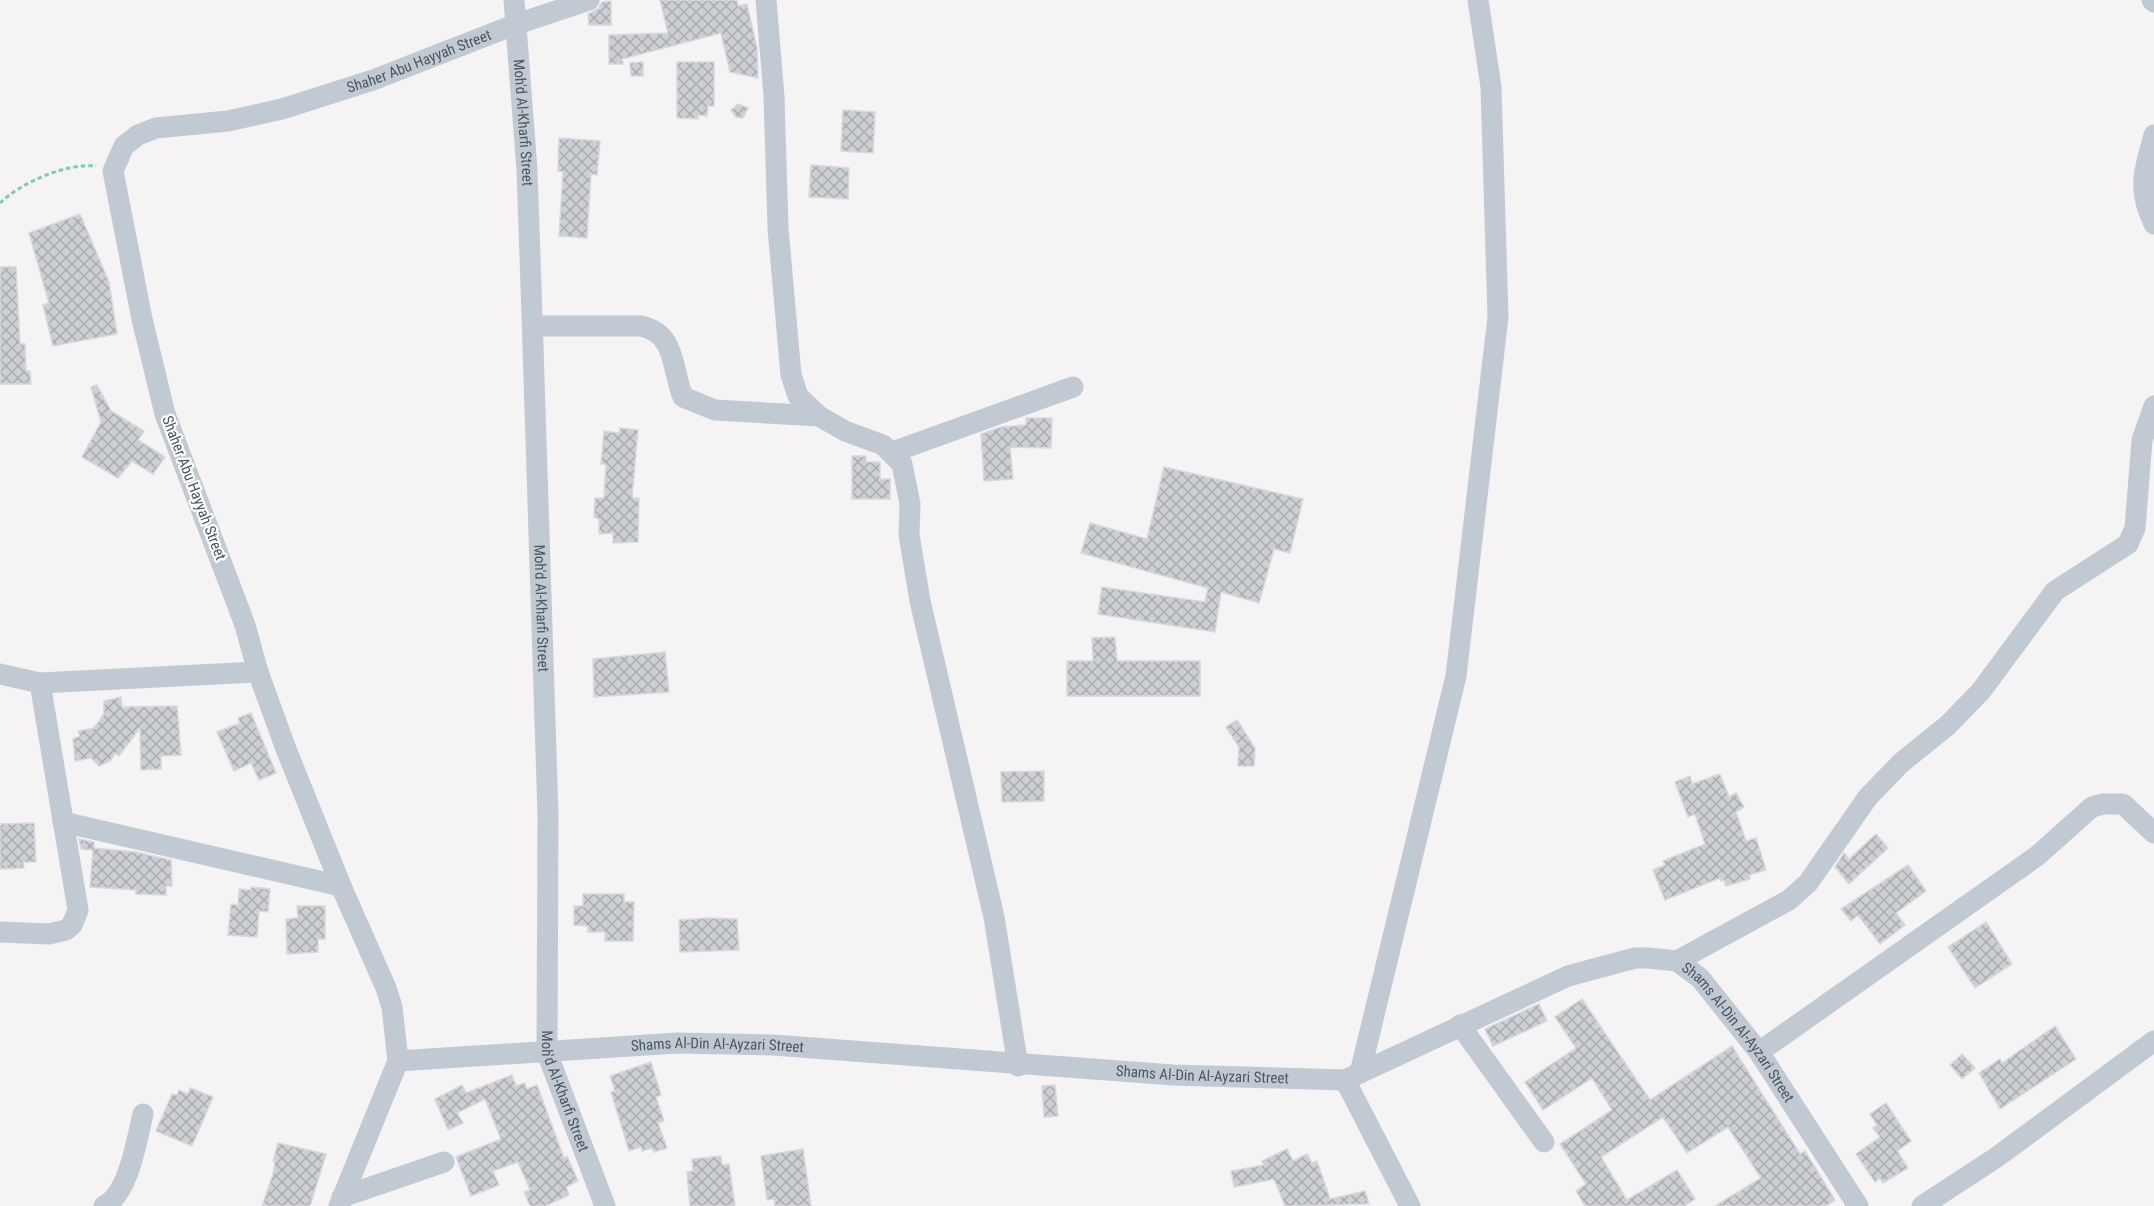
<svg xmlns="http://www.w3.org/2000/svg" width="2154" height="1206" font-family="'Roboto Condensed',sans-serif">
<style>
.building{fill:url(#building-cross-hatch);stroke:#d7d9de;stroke-width:1.5}
.lines{fill:none;stroke-linecap:round;stroke-linejoin:round}
.path{stroke:#7ad0a6;stroke-width:3;stroke-dasharray:4.5 3;stroke-linecap:butt}
.minor{stroke:#c1cad2;stroke-width:21}
.labels{text-anchor:middle;stroke-width:4.5;stroke-linejoin:round;paint-order:stroke}
.street-label{font-size:15px;fill:#4a5661;stroke:#fff}
</style>
<defs>
<pattern id="building-cross-hatch" width="8" height="8" patternUnits="userSpaceOnUse" patternTransform="scale(1.5)"><rect width="8" height="8" fill="#cdcfd5"/><path d="M0 0l8 8M0 8l8-8" fill="none" stroke="#a8abb0"/></pattern>
</defs>
<rect width="100%" height="100%" fill="#f5f3f3"/>
<g class="building">
<polygon points="660,0 737,0 738,6 747,4 757,48 758,78 730,72 721,33 622,59 623,64 609,64 609,35 668,33"/>
<polygon points="611,1 611,25 589,25 588,14 598,9 602,2"/>
<polygon points="643,62 643,76 631,76 630,63"/>
<polygon points="677,62 714,62 714,106 708,106 707,116 698,115 698,119 677,118"/>
<polygon points="738,104 748,108 743,118 736,117 731,110"/>
<polygon points="843,110 875,112 873,153 841,151"/>
<polygon points="559,138 600,141 597,175 591,174 587,238 559,236 563,172 558,171"/>
<polygon points="811,165 849,168 848,199 809,197"/>
<polygon points="80,214 109,282 117,334 53,346 43,305 49,303 29,233"/>
<polygon points="0,267 16,267 20,344 25,344 26,371 30,371 31,384 0,384"/>
<polygon points="97,385 111,411 144,431 138,440 165,457 153,474 132,461 118,478 82,457 101,422 91,387"/>
<polygon points="1026,418 1052,418 1051,448 1010,447 1013,479 984,481 981,434 1001,427 1026,425"/>
<polygon points="620,428 638,430 632,498 639,498 638,542 613,543 613,533 599,534 599,519 594,517 595,498 604,498 606,464 601,464 604,431 619,433"/>
<polygon points="852,456 866,456 866,462 880,462 880,479 890,479 890,499 852,499"/>
<polygon points="1164,467 1303,499 1290,553 1274,549 1259,603 1221,592 1215,632 1098,614 1102,587 1205,602 1208,588 1081,553 1090,523 1147,539"/>
<polygon points="1115,637 1117,661 1200,661 1200,696 1067,696 1067,661 1093,661 1092,638"/>
<polygon points="665,652 669,692 594,697 593,659"/>
<polygon points="121,697 122,707 177,706 181,755 161,756 161,769 141,770 140,728 119,756 116,753 110,761 99,766 91,758 75,761 73,739 80,736 78,731 94,728 104,714 104,701"/>
<polygon points="251,713 276,773 259,780 251,763 234,771 217,732 240,723 238,718"/>
<polygon points="1237,720 1255,748 1254,766 1238,766 1239,747 1226,727"/>
<polygon points="1044,771 1044,801 1002,802 1001,772"/>
<polygon points="1720,774 1729,797 1736,793 1744,807 1736,812 1746,841 1756,838 1766,870 1749,875 1750,879 1726,886 1724,880 1721,881 1720,878 1665,900 1653,870 1665,865 1663,861 1705,844 1695,814 1688,817 1675,782 1690,776 1692,784"/>
<polygon points="34,823 36,862 23,862 24,868 0,869 0,824"/>
<polygon points="1876,834 1888,848 1849,884 1835,867 1844,853 1849,859"/>
<polygon points="79,839 94,842 94,848 136,852 171,860 172,886 166,886 166,895 136,894 136,890 90,887 93,850 81,849"/>
<polygon points="1908,865 1926,891 1896,913 1905,925 1880,944 1858,915 1851,921 1841,909"/>
<polygon points="251,887 270,889 268,912 259,911 257,937 228,935 231,904 238,905 239,889 251,890"/>
<polygon points="583,894 624,894 624,902 634,902 633,941 605,941 605,932 588,932 588,926 574,925 574,906 583,906"/>
<polygon points="297,906 325,906 325,939 318,939 318,952 287,954 286,919 298,918"/>
<polygon points="707,918 737,919 739,950 680,952 679,920"/>
<polygon points="1986,922 2012,964 1975,988 1948,947"/>
<polygon points="1582,999 1650,1100 1732,1046 1800,1154 1805,1151 1835,1200 1826,1206 1715,1206 1761,1178 1728,1127 1687,1153 1663,1117 1601,1157 1627,1200 1677,1170 1695,1199 1684,1206 1585,1206 1576,1191 1586,1184 1560,1144 1612,1110 1592,1078 1543,1110 1525,1082 1576,1048 1555,1017"/>
<polygon points="1539,1004 1547,1021 1493,1046 1485,1029"/>
<polygon points="2055,1026 2076,1059 2000,1109 1979,1073 2000,1059 2002,1063"/>
<polygon points="1962,1054 1975,1068 1962,1079 1950,1065"/>
<polygon points="651,1062 661,1095 656,1097 664,1121 658,1123 667,1148 654,1152 652,1148 642,1151 641,1147 629,1151 611,1092 615,1091 610,1076"/>
<polygon points="512,1075 516,1086 525,1083 527,1089 537,1085 564,1158 567,1156 578,1181 566,1187 569,1195 545,1206 530,1206 524,1192 530,1190 518,1162 493,1171 499,1185 471,1196 456,1157 501,1139 485,1099 457,1113 463,1123 448,1130 435,1099 462,1085 466,1093"/>
<polygon points="1055,1085 1058,1116 1044,1117 1042,1086"/>
<polygon points="190,1088 213,1097 192,1146 156,1131 172,1094 177,1095 179,1090 188,1094"/>
<polygon points="1886,1103 1911,1141 1897,1151 1908,1168 1883,1183 1880,1178 1875,1182 1856,1154 1880,1137 1873,1128 1877,1125 1870,1114"/>
<polygon points="278,1143 326,1154 310,1206 262,1206 273,1174 275,1162 273,1161"/>
<polygon points="803,1149 811,1206 775,1206 774,1199 767,1200 761,1156"/>
<polygon points="1287,1149 1293,1161 1307,1154 1312,1163 1317,1161 1330,1199 1365,1191 1369,1204 1285,1206 1274,1179 1234,1187 1231,1171 1264,1165 1262,1161"/>
<polygon points="721,1156 722,1165 729,1164 735,1206 690,1206 687,1172 693,1171 692,1159"/>
</g>
<g class="lines">
<path class="path" d="M0,203C22,182 66,163 96,166"/>
<g class="minor">
<path id="s1" d="M514,0L527,170L532,315L548,815L547,1053L605,1206"/>
<polyline points="766,0 774,96 778,228 791,375 798,396 819,416 845,431 883,445 902,464 910,504 909,535 920,601 994,917 1018,1066"/>
<polyline points="2152,0 2154,2"/>
<path d="M2154,135C2144,171 2137,189 2154,224"/>
<path d="M533,326H641C677,334 671,368 683,397L715,410L819,416"/>
<polyline points="893,452 1073,387"/>
<polyline points="0,674 40,683 78,910 72,925 66,930 49,934 0,932"/>
<polyline points="40,683 258,672"/>
<polyline points="63,822 341,886"/>
<polyline points="1677,961 1789,900 1808,883 1868,797 1901,763 1948,725 1981,691 2055,591 2128,544 2135,528 2142,440 2154,406"/>
<polyline points="1460,1025 1544,1142"/>
<polyline points="1759,1052 2037,856 2092,807 2103,804 2123,804 2154,833"/>
<path id="s2" d="M398,1061L677,1043L773,1045L1173,1075L1345,1080L1568,976L1635,958H1648L1677,961L1700,978L1759,1052L1858,1206"/>
<polyline points="1360,1073 1456,676 1498,317 1491,87 1478,0"/>
<polyline points="1345,1080 1410,1206"/>
<polyline points="342,1197 444,1162"/>
<path d="M104,1206C129,1194 137,1138 143,1114"/>
<path id="s3" d="M339,1206L398,1061L392,1007L386,988L341,886L286,749L258,672L245,625L165,414L142,319L113,171L124,146L138,135L156,128L228,121L282,109L373,80L514,25L589,0"/>
<polyline points="1922,1206 1997,1157 2154,1041"/>
</g>
</g>
<g class="labels">
<g class="street-label">
<text dy="5" stroke="none"><textPath href="#s3" startOffset="1432">Shaher Abu Hayyah Street</textPath></text>
<text dy="5" stroke="none"><textPath href="#s1" startOffset="123">Moh'd Al-Kharfi Street</textPath></text>
<text transform="translate(194 488) rotate(69)" y="5">Shaher Abu Hayyah Street</text>
<text dy="5" stroke="none"><textPath href="#s1" startOffset="609">Moh'd Al-Kharfi Street</textPath></text>
<text dy="5" stroke="none"><textPath href="#s2" startOffset="1401">Shams Al-Din Al-Ayzari Street</textPath></text>
<text dy="5" stroke="none"><textPath href="#s2" startOffset="320">Shams Al-Din Al-Ayzari Street</textPath></text>
<text dy="5" stroke="none"><textPath href="#s2" startOffset="806">Shams Al-Din Al-Ayzari Street</textPath></text>
<text dy="5" stroke="none"><textPath href="#s1" startOffset="1095">Moh'd Al-Kharfi Street</textPath></text>
</g>
</g>
</svg>
